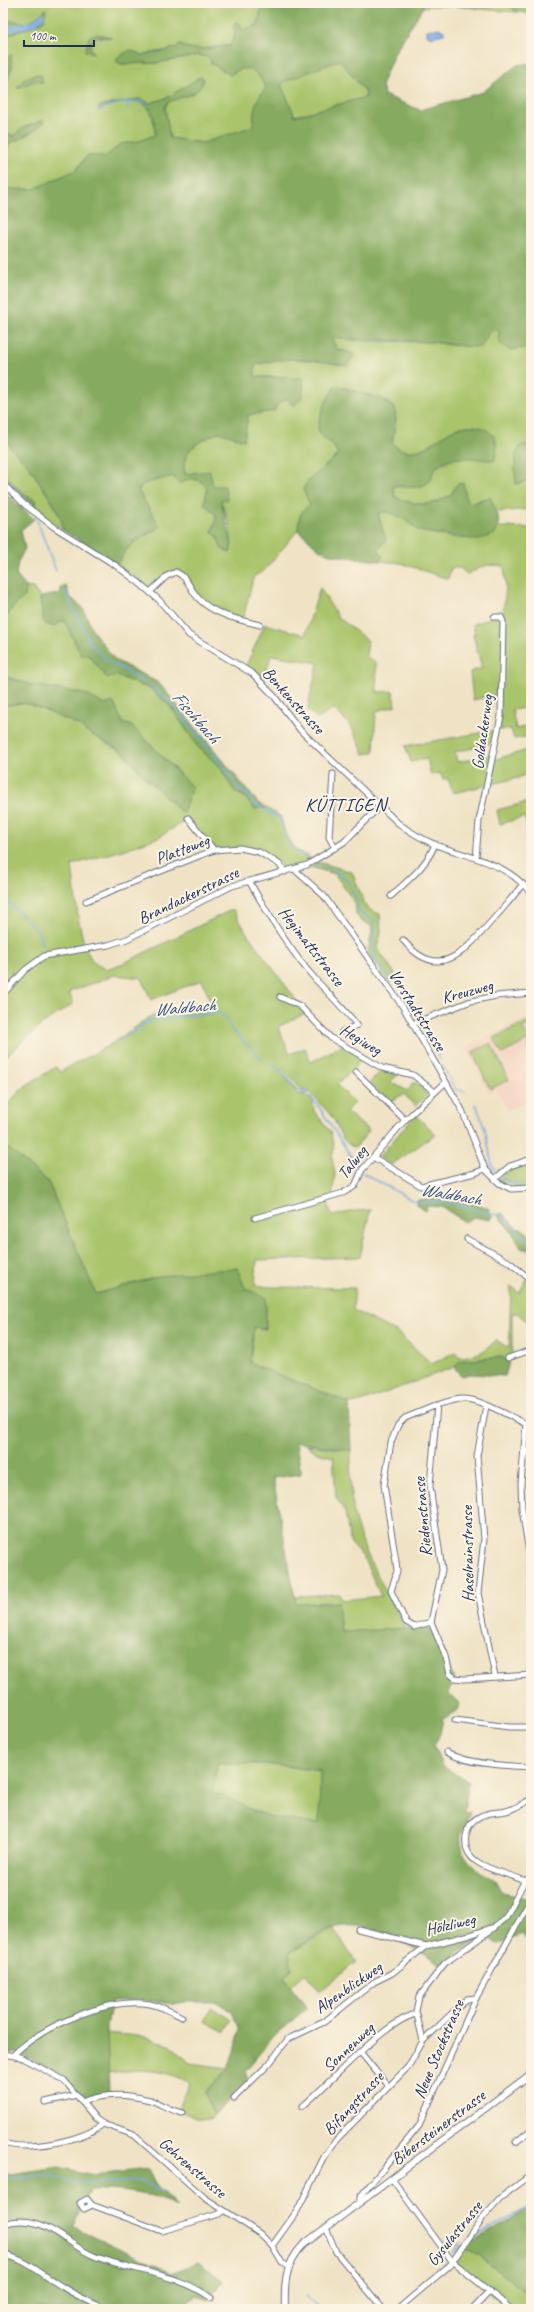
<svg xmlns="http://www.w3.org/2000/svg" width="534" height="2312" font-family="Caveat,sans-serif">
<style>
.built{fill:#f4d3c1}
.green{fill:#a9c46b;stroke:#627a64;fill-rule:evenodd}
.forest{fill:#86aa5f;stroke:#506c5e;fill-rule:evenodd}
.water{fill:#77aae3;stroke:#496ca0}
.lines{fill:none;stroke-linecap:round;stroke-linejoin:round}
.stream{stroke:#77aae3;stroke-width:1.5}
.canal{stroke:#77aae3;stroke-width:5}
.minor-casing{stroke:#666e82;stroke-width:7}
.major-casing{stroke:#666e82;stroke-width:8}
.minor{stroke:#fff;stroke-width:5}
.major{stroke:#fff;stroke-width:6}
.labels{text-anchor:middle;stroke-width:4;stroke-linejoin:round;paint-order:stroke}
.street-label{font-size:17px;fill:#1b2f5e;stroke:#fcf5e5}
.water-label{font-size:18px;font-style:italic;fill:#375486;stroke:#fcf5e5}
.quarter-label{font-size:19px;letter-spacing:1px;fill:#1b2f5e;stroke:#fcf5e5}
</style>
<rect width="100%" height="100%" fill="#fcf5e5"/>
<filter id="ink" filterUnits="userSpaceOnUse"><feTurbulence type="fractalNoise" baseFrequency=".025" numOctaves="2"/><feDisplacementMap in="SourceGraphic" scale="8" xChannelSelector="R" yChannelSelector="G"/><feConvolveMatrix kernelMatrix="1 2 1 2 8 2 1 2 1" color-interpolation-filters="sRGB"/></filter>
<filter id="wash" filterUnits="userSpaceOnUse"><feTurbulence type="fractalNoise" baseFrequency=".012" numOctaves="4" result="noise"/><feDisplacementMap in="SourceGraphic" scale="16" xChannelSelector="R" yChannelSelector="G"/><feGaussianBlur stdDeviation="0.9" result="paint"/><feColorMatrix in="noise" values="0 0 0 0 0 0 0 0 0 0 0 0 0 0 0 0 0 1.4 0 .05"/><feComposite in="paint" operator="in"/></filter>
<g filter="url(#wash)">
<rect width="100%" height="100%" fill="#f0e3c5"/>
<polygon class="built" points="529,1017 531,1024 531,1099 507,1111 497,1089 488,1093 466,1047"/>
<g class="green">
<path d="M3,3H262L258,25L242,30L233,27L236,32L230,46C213,46 196,53 180,45L169,50L141,55L130,50L118,58L121,64L157,63L199,55L210,58L211,63L230,75C248,62 257,70 266,88L254,112V126L203,143L169,138L165,107L168,102L194,93L203,83V78H197L192,84L167,98L150,103L139,99L128,101L100,106V109C133,99 153,92 155,135L140,141L121,144L106,156H87L76,170L34,190L3,189V165L9,143C19,141 26,134 36,130L41,122L23,128L14,136L3,133V90L9,78L8,57L3,72V39C16,30 31,29 44,20L35,18C26,26 14,23 3,20ZM97,34L112,38L96,37L90,44L92,52L85,51L91,35Z"/>
<path d="M423,3H505L518,12C486,11 455,3 423,7Z"/>
<polygon points="340,59 366,93 366,97 295,116 281,85 286,81"/>
<path d="M500,330L509,350L531,347V509L497,512L493,505L483,498L474,503L467,502L463,483L457,485L450,496C444,497 441,500 436,502C423,507 407,502 395,497L392,486L411,488C434,469 448,452 481,459L482,428C475,427 468,425 461,427C438,432 418,467 392,443L396,419L372,395L362,394L336,385C330,394 313,423 320,434C326,443 333,441 338,455L308,481L303,489L310,505L300,515L298,530L263,572L254,576L243,619C209,609 200,597 178,571L170,572L150,588L117,564L127,547L160,527L138,491C152,472 182,475 202,481C216,502 215,525 221,548L230,553C236,525 218,493 203,472L185,474C180,448 200,442 219,432L244,440L248,415L274,411L279,402L284,401L290,377H254L255,365C285,355 316,360 347,365L330,336L359,341L432,342L455,346L485,338L490,331Z"/>
<polygon points="3,428 10,447 29,466 55,507 62,522 63,530 35,509 35,500 26,496 3,473"/>
<polygon points="385,511 404,519 419,531 461,539 495,534 499,527 531,528 531,707 512,710 516,729 531,725 531,736 514,739 511,729 500,730 499,694 473,700 470,672 482,668 473,635 475,634 473,624 503,614 506,587 504,566 487,565 467,574 460,568 451,568 448,579 401,563 378,561 383,557 378,550 386,540 378,514"/>
<path d="M26,587L33,588L40,597V601L64,620L81,654L89,655L108,679L115,675L151,689L171,707L198,747L220,767L234,791L245,797L254,809L265,807L281,817C283,827 287,841 295,849C301,853 309,855 314,861L285,872L279,864L248,849L214,850L188,819L159,837L126,849L72,865C75,889 78,943 93,961C96,965 101,967 106,969L124,963L233,909L248,935L306,1013L278,1027L290,1054L305,1048L311,1062L343,1045L365,1057L337,1085L355,1103L346,1111L369,1131L355,1148C338,1140 341,1130 332,1117C325,1108 316,1099 308,1091L302,1090L282,1069L279,1070L299,1094H305L313,1102L314,1111L331,1133L334,1148L332,1158L335,1174L332,1197L327,1199L332,1216L354,1211L370,1210L360,1257L257,1260L255,1285L269,1287L355,1288L353,1310L398,1333L432,1364L455,1352L460,1357C476,1356 485,1352 496,1340L509,1348L511,1286L519,1293L528,1277L531,1280V1325L517,1313H512V1351L509,1363L502,1357L460,1361L454,1367L361,1402L349,1403L250,1363L254,1327L265,1329L160,1276L96,1294L48,1182L8,1149L3,1152V1109L25,1086L56,1067L60,1072L111,1044L150,1017L163,1013L181,1014L197,1011L212,1005L202,980L151,1000L142,978L115,975L69,992L73,1004L45,1022L3,1059V706L22,703L32,705L81,726L85,731L123,752L142,774L182,813L188,800L178,772L132,726L123,723L113,702L105,705L85,694L32,685L3,676V622L13,607L25,596Z"/>
<polygon points="320,588 338,617 368,641 366,656 376,663 377,692 393,691 395,706 376,711 374,752 364,754 351,726 334,709 318,719 307,710 318,663 271,655 263,683 245,668 265,624 305,635"/>
<polygon points="497,730 495,743 455,752 457,762 492,755 496,759 531,749 531,772 518,778 453,793 448,779 443,779 440,773 431,775 427,759 411,762 405,746"/>
<polygon points="531,801 531,827 528,828 524,817 500,824 497,810"/>
<polygon points="318,862 352,872 367,909 380,914 381,931 378,949 395,974 395,980 389,983 368,952 372,931 371,925 361,921 356,914 356,908 352,899 335,874 311,867"/>
<polygon points="526,1022 528,1025 523,1028 529,1040 502,1054 494,1038"/>
<polygon points="491,1043 509,1080 490,1089 472,1052"/>
<polygon points="382,1070 400,1073 390,1082 408,1091 413,1083 417,1083 429,1093 415,1106 404,1094 389,1102 369,1083"/>
<polygon points="415,1115 436,1134 391,1165 379,1157"/>
<polygon points="531,1162 531,1186 519,1188 499,1179 506,1172"/>
<path d="M307,1445L351,1450C351,1474 349,1500 356,1523C366,1561 389,1594 406,1629L341,1632L338,1602L296,1604L294,1596L339,1594L342,1600L381,1596L363,1557L350,1542L345,1512L336,1497L333,1457L317,1453Z"/>
<polygon points="218,1763 265,1764 321,1771 319,1824 277,1819 212,1794"/>
<polygon points="333,1928 356,1962 320,1991 306,1973 290,1986 285,1979 292,1968 288,1954"/>
<polygon points="212,2007 232,2020 225,2032 204,2021"/>
<path d="M107,2033L147,2037L172,2046L190,2063L228,2068L205,2093L214,2115L210,2120L199,2119L178,2110L190,2083C162,2068 139,2069 108,2073Z"/>
<polygon points="461,2247 479,2256 531,2297 531,2305 528,2309 511,2309 456,2264 455,2256"/>
</g>
<g class="forest">
<path d="M262,3H423V7L394,54L382,83L384,95L420,110L483,92L517,65L531,63V347L509,350L499,343V330L490,331L481,347C464,347 449,344 432,342C398,339 365,342 331,337L336,349L355,354L347,366C316,360 285,355 255,365V377L303,378C304,391 304,399 293,406L288,399L279,402L274,411L248,415L244,440L219,432C200,442 180,448 185,474L210,471L213,486H225L227,499L221,500L232,545L230,553L221,548L218,537L212,532L217,515L204,504L207,489L202,482L191,478L179,484L173,476L143,484L138,490L160,527C138,538 130,543 117,564L63,530L62,522L55,506L29,466L10,447L3,428V189H34L76,170L87,156H106L121,144L140,141L155,135C154,108 150,99 122,103C114,104 104,107 98,111L100,106L128,101L139,99L150,103L167,98L200,77L203,78C204,94 180,97 168,102L165,107L170,138L203,143L254,126C253,110 255,100 266,88C257,70 248,62 230,75L211,63L210,58L199,55L157,63L121,64L117,62V58L130,50L142,55L169,50L180,45C196,53 213,46 230,46L236,32L233,27L236,22L240,24L242,30L258,25ZM340,60L366,93V97L295,116L281,85L286,81Z"/>
<polygon points="505,3 531,3 531,14 518,12"/>
<path d="M46,9L44,20C31,29 16,29 3,39V20L30,23Z"/>
<polygon points="97,34 112,37 96,37 90,44 90,49 94,53 85,51 89,37"/>
<polygon points="11,54 12,67 3,90 3,72 6,70 8,57"/>
<polygon points="36,74 41,75 43,83 35,81 17,88 24,79"/>
<path d="M43,120L44,122C38,129 18,141 9,143L3,165V133L14,136L23,128Z"/>
<path d="M336,385L362,394L381,398L395,408L396,419L392,443C418,468 439,431 461,427C486,422 504,436 494,461C474,458 434,451 431,480C416,493 409,484 393,486L395,497C407,502 423,507 436,502C441,500 444,497 450,496L457,484L463,483L467,502L474,503L490,497C496,511 503,519 495,534L478,540L419,531L404,519L385,511L378,514L386,540L378,550L383,557L378,561L332,555L320,550L298,530C299,519 299,511 310,505L303,489L308,481L338,455C334,441 326,443 320,434C313,423 330,394 336,385Z"/>
<path d="M522,445H531V480L516,484C515,470 512,455 522,445Z"/>
<polygon points="3,473 26,496 35,500 35,509 4,483"/>
<polygon points="3,491 34,519 21,530 25,548 18,562 16,575 26,587 25,596 13,607 3,622"/>
<polygon points="66,585 69,596 83,608 93,631 115,660 159,683 258,803 265,807 254,809 245,797 234,791 220,767 198,747 171,707 151,689 115,675 108,679 89,655 81,655 64,620 54,627 43,623 40,597 58,594 61,591 60,587"/>
<polygon points="3,676 32,685 85,694 105,705 113,702 123,723 132,726 192,787 183,813 142,774 123,752 85,731 81,726 32,705 22,703 3,706"/>
<path d="M8,1148L48,1182L96,1294L160,1276L237,1268L245,1288L266,1298V1329L254,1327L250,1363L349,1403L351,1450L296,1442L301,1474L273,1478L296,1604L338,1602L341,1632L429,1627L435,1633L454,1679L449,1694L459,1703L457,1711L443,1719L440,1734L434,1746L442,1766L469,1782L464,1813L470,1812L461,1834V1849L468,1860L481,1873L495,1880L502,1893L531,1899V1941L529,1943L521,1934L499,1945L485,1936L441,1964C412,1947 368,1917 334,1928C318,1933 303,1945 289,1953L292,1968L285,1979L307,2008L275,2035L245,2071L248,2081L214,2115L205,2093L228,2068L234,2052L239,2030L232,2012L217,2002H185L173,2004L142,2000L112,2001L107,2026L109,2092L82,2099C71,2082 41,2061 22,2055C16,2053 9,2053 3,2052V1152ZM218,1763L265,1764L320,1770L319,1823C296,1823 273,1819 252,1810C239,1804 227,1795 212,1794Z"/>
<polygon points="444,1197 478,1204 489,1209 492,1216 490,1220 474,1217 465,1222 442,1207 427,1206 426,1211 416,1205 417,1200"/>
<polygon points="502,1213 517,1228 524,1230 531,1236 531,1251 521,1248 512,1232 498,1216 498,1214"/>
<polygon points="502,1357 509,1363 505,1376 470,1374 461,1376 454,1367 460,1361"/>
<path d="M59,2167L94,2175L148,2169L157,2187L177,2206C148,2193 120,2189 89,2190L74,2227L172,2273L198,2262L223,2281L209,2300L195,2296L184,2309H3V2175Z"/>
<polygon points="531,2207 531,2297 479,2256 461,2247 507,2222"/>
</g>
<polygon class="water" points="439,28 444,31 444,34 431,37 427,35 427,30"/>
<g class="lines">
<g class="stream">
<polyline points="128,108 128,102"/>
<path d="M99,111C115,104 130,98 148,104"/>
<polyline points="3,476 34,509"/>
<polyline points="35,515 56,571"/>
<polyline points="65,591 90,643 105,659 143,681 176,707 226,770 240,790 248,795 253,803 279,818 290,845 296,851 310,859"/>
<path d="M315,864C321,867 326,868 332,870C351,876 355,897 360,913L374,921C376,930 373,937 373,947C373,957 383,969 389,978"/>
<polyline points="3,890 7,901 38,931 44,951"/>
<path d="M421,1029C437,1041 431,1045 440,1060"/>
<polyline points="119,1041 151,1020 220,1013 227,1019 231,1029 262,1059"/>
<polyline points="272,1064 282,1072 299,1091 308,1093 319,1107 359,1169"/>
<polyline points="443,1066 455,1089 465,1092"/>
<polyline points="476,1104 485,1129 492,1165 497,1174"/>
<polyline points="363,1173 412,1200 422,1203 440,1201 502,1216 531,1244"/>
<path d="M503,1178C512,1183 521,1185 531,1182"/>
<polyline points="3,2179 45,2175 74,2183 123,2182 141,2180 162,2193"/>
<polyline points="472,2238 531,2206"/>
<polyline points="453,2253 461,2243"/>
<polyline points="437,2272 447,2263"/>
<polyline points="306,2296 320,2309"/>
<polyline points="395,2308 409,2297"/>
</g>
<polyline class="canal" points="3,31 34,23 42,16"/>
</g>
</g>
<g filter="url(#ink)">
<g class="lines">
<defs>
<g id="minor">
<path d="M3,484L25,505L54,527L115,565L138,582L159,600L189,635L253,674L274,696L301,731L398,823C410,832 422,839 436,845C468,857 510,863 531,894"/>
<path d="M150,592L167,576L176,572C189,578 190,591 200,600C215,615 240,620 260,625"/>
<polyline points="333,774 329,837 335,848"/>
<polyline points="188,818 214,850"/>
<polyline points="476,858 479,821 501,716 503,621 501,617 494,617"/>
<polyline points="295,870 324,896 403,1007 462,1110 485,1169 499,1183 511,1189 531,1188"/>
<path d="M249,881C269,915 289,950 316,980C330,995 344,1009 357,1025L342,1032"/>
<path d="M391,896C407,881 427,866 435,844"/>
<polyline points="86,901 214,850 240,848 259,852 279,864 285,872"/>
<path d="M403,940C437,981 462,955 489,924C501,911 512,898 523,884"/>
<polyline points="3,994 25,970 44,956 108,945 127,939 232,886 307,865 344,842 379,807"/>
<polyline points="280,997 300,1006 331,1038 382,1068 413,1075 435,1092"/>
<polyline points="412,1024 471,1001 496,996 531,993"/>
<polyline points="356,1072 405,1120"/>
<polyline points="373,1157 421,1186 475,1173 485,1169"/>
<polyline points="495,1179 510,1166 531,1159"/>
<polyline points="255,1218 343,1193 355,1186 362,1170 405,1120 446,1082"/>
<polyline points="467,1239 509,1262 531,1280"/>
<polyline points="508,1358 531,1350"/>
<polyline points="486,1406 477,1456 484,1539 478,1593 495,1676"/>
<polyline points="526,1424 521,1484 522,1509 531,1565"/>
<path d="M531,1426C514,1419 481,1399 464,1399C454,1399 446,1402 437,1405L430,1486L442,1570L431,1622L446,1657L450,1674L455,1678L464,1679L531,1675"/>
<polyline points="525,1456 531,1446"/>
<polyline points="431,1622 414,1627 406,1622 391,1591 397,1571 396,1562 384,1485 391,1442 398,1425 405,1418 437,1405"/>
<polyline points="455,1720 509,1727 531,1727"/>
<path d="M447,1752C465,1764 509,1766 531,1767"/>
<path d="M531,1799C523,1804 515,1809 506,1811C497,1813 487,1812 479,1817C472,1820 467,1828 466,1836C460,1870 510,1871 531,1884"/>
<polyline points="358,1929 426,1946 470,1935 494,1927 506,1917 525,1880"/>
<polyline points="423,2041 416,2011 419,1997 445,1963 494,1928"/>
<polyline points="361,2053 388,2086"/>
<polyline points="3,2054 20,2057 64,2080 96,2119 103,2124 134,2135 205,2198 259,2233 272,2246 282,2263 287,2266"/>
<path d="M13,2055C42,2026 109,1997 150,2004C161,2006 172,2012 182,2017"/>
<polyline points="234,2098 269,2064 288,2039 324,2022 374,1982 392,1973 426,1946"/>
<polyline points="45,2102 77,2095"/>
<path d="M82,2102C103,2093 128,2094 150,2100C161,2104 170,2110 182,2113"/>
<path d="M303,2106C330,2083 385,2021 416,2014"/>
<polyline points="516,2142 531,2130"/>
<path d="M3,2143C29,2151 82,2141 103,2124"/>
<polyline points="392,2179 452,2261 511,2309"/>
<polyline points="360,2201 360,2197 419,2126 476,1998 531,1899"/>
<polyline points="92,2205 84,2209 80,2203 87,2199 92,2205 162,2231 219,2214 223,2211"/>
<path d="M3,2224C15,2220 27,2220 39,2224C60,2231 74,2248 94,2256C132,2271 177,2273 211,2298"/>
<polyline points="326,2228 336,2252 383,2309"/>
<polyline points="272,2246 297,2211 324,2157 337,2139 408,2067 423,2041 467,1999 476,1998"/>
<path d="M3,2255C25,2258 42,2275 61,2286C75,2295 90,2302 106,2309"/>
<polyline points="398,2309 450,2265 484,2216 500,2198 531,2175"/>
<polyline points="473,2309 490,2291"/>
</g>
<path id="major" d="M285,2309C284,2284 285,2264 303,2245L531,2074"/>
</defs>
<use href="#minor" class="minor-casing"/>
<use href="#major" class="major-casing"/>
<use href="#minor" class="minor"/>
<use href="#major" class="major"/>
</g>
</g>
<g class="labels">
<g class="street-label">
<text transform="translate(294 700) rotate(48)" y="6">Benkenstrasse</text>
<text transform="translate(482 732) rotate(-82)" y="6">Goldackerweg</text>
<text transform="translate(182 849) rotate(-21)" y="6">Platteweg</text>
<text transform="translate(188 895) rotate(-26)" y="6">Brandackerstrasse</text>
<text transform="translate(312 946) rotate(52)" y="6">Hegimattstrasse</text>
<text transform="translate(467 991) rotate(-15)" y="6">Kreuzweg</text>
<text transform="translate(418 1010) rotate(58)" y="6">Vorstadtstrasse</text>
<text transform="translate(361 1039) rotate(31)" y="6">Hegiweg</text>
<text transform="translate(352 1162) rotate(-52)" y="6">Talweg</text>
<text transform="translate(422 1517) rotate(-95)" y="6">Riedenstrasse</text>
<text transform="translate(467 1554) rotate(-91)" y="6">Haselrainstrasse</text>
<text transform="translate(450 1924) rotate(-13)" y="6">Hölzliweg</text>
<text transform="translate(348 1987) rotate(-35)" y="6">Alpenblickweg</text>
<text transform="translate(348 2047) rotate(-43)" y="6">Sonnenweg</text>
<text transform="translate(438 2049) rotate(-67)" y="6">Neue Stockstrasse</text>
<text transform="translate(353 2103) rotate(-47)" y="6">Bifangstrasse</text>
<text transform="translate(438 2127) rotate(-37)" y="6">Bibersteinerstrasse</text>
<text transform="translate(193 2167) rotate(41)" y="6">Gehrenstrasse</text>
<text transform="translate(454 2233) rotate(-51)" y="6">Gysulastrasse</text>
</g>
<g class="water-label">
<text transform="translate(196 717) rotate(49)" y="6">Fischbach</text>
<text transform="translate(185 1007) rotate(-5)" y="6">Waldbach</text>
<text transform="translate(451 1194) rotate(10)" y="6">Waldbach</text>
</g>
<g class="quarter-label">
<text x="346" y="811">KÜTTIGEN</text>
</g>
</g>
<rect width="534" height="2312" fill="none" stroke="#fcf5e5" stroke-width="16"/>
<path d="M24 40v6h70v-6" fill="none" stroke="#1b2f5e" stroke-width="2"/>
<text x="30" y="40" font-size="12" fill="#1b2f5e" stroke="#fcf5e5" stroke-width="3" paint-order="stroke">100 m</text>
</svg>
